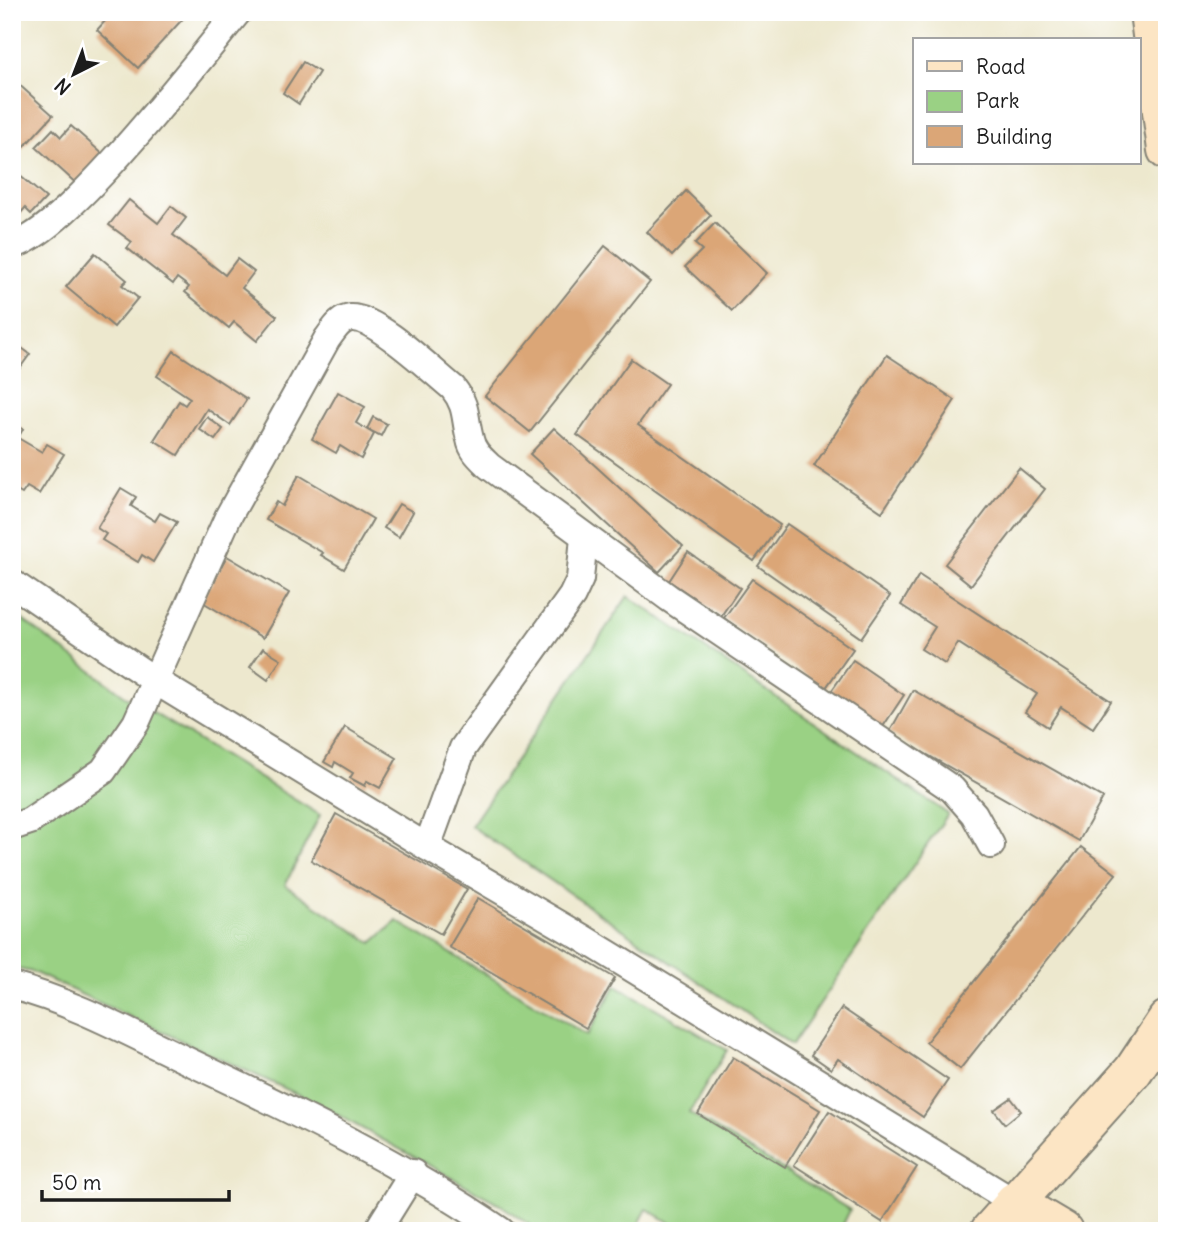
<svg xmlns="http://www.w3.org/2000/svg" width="1179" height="1243" font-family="Delius,sans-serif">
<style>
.green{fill:#9ad184;stroke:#5b7650;stroke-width:2}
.building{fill:#dba677}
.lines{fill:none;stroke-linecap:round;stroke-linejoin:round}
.street-casing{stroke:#848275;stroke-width:30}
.secondary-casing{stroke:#848275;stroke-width:42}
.street{stroke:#fff;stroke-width:26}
.secondary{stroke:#fce5c4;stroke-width:38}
</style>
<rect width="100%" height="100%" fill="#fff"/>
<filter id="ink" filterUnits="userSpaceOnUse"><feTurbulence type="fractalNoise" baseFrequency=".0143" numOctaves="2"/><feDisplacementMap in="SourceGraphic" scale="14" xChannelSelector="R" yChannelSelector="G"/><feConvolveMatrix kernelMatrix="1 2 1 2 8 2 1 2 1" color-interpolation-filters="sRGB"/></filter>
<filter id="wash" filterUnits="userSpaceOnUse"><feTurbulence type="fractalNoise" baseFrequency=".00686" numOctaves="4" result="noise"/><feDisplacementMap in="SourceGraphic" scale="28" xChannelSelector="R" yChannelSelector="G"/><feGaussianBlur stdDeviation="1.57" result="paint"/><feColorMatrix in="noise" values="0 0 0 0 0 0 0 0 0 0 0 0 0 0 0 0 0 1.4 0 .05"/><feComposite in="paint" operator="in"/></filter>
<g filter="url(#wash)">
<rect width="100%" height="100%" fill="#ede8ce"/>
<g class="green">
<polygon points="628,596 948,814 792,1045 471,826"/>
<polygon points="12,612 124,695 320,815 285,885 372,943 397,921 587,1035 616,985 727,1050 689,1113 850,1210 840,1231 684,1231 647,1209 635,1231 538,1231 498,1203 314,1102 33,972 12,968"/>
</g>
<g id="blocks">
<g class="building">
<polygon points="97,12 189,12 138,68 97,30 106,20"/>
<polygon points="303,62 319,72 299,104 283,93"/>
<polygon points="16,82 53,115 12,160 12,86"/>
<polygon points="71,126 106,157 79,186 36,147 53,129 61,137"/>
<polygon points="12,169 46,198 31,214 25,208 14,221"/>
<polygon points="686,191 711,215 672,256 647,232"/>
<polygon points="129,200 158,223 171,206 186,218 173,235 225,275 237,259 254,272 242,288 277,316 257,341 234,322 229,328 185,292 189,287 177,278 173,284 127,248 132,242 109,225"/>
<polygon points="715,223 767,273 732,311 685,267 702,250 695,244"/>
<polygon points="605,246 650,282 530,432 485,396"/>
<polygon points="95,253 127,280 122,285 138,298 114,327 66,287"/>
<polygon points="12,341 30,354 17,372 12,368"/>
<polygon points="174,351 247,399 230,425 207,409 178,455 154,440 179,401 185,405 190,398 157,376"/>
<polygon points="887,355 955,400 882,512 814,466"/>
<polygon points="631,359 667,384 638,425 780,525 754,561 577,435"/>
<polygon points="338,392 365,407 356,423 374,434 361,459 340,446 336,453 312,439"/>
<polygon points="207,417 223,429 215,440 199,429"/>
<polygon points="373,417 387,424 381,436 367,429"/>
<polygon points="12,423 23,429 18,438 42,452 47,444 64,454 39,494 27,487 22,494 12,488"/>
<polygon points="554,428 683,546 659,572 530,454"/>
<polygon points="1019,468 1045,489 971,585 945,564"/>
<polygon points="299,475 373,519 344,569 321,555 323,553 266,520 276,502 282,506"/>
<polygon points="121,488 136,497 131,506 155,521 160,513 177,522 153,562 142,555 138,562 102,540 106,534 97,528"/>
<polygon points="399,504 413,512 399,537 384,528"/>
<polygon points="787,524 890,596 861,638 758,566"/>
<polygon points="688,552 740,588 721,616 669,581"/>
<polygon points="227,556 289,593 263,638 201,601"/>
<polygon points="919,575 1111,701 1093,728 1061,707 1048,727 1025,712 1037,694 958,643 945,664 921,649 935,627 901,605"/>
<polygon points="752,579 853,649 825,689 724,618"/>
<polygon points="263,648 281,659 268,680 250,667"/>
<polygon points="853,660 904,695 882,728 830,693"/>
<polygon points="913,690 1103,798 1079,841 889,733"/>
<polygon points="345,727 397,758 380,788 367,781 365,786 350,778 353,773 335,762 333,767 324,762"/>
<polygon points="336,814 467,889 441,934 311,860"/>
<polygon points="1081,847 1116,874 960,1069 926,1042"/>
<polygon points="478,898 615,978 586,1028 449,947"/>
<polygon points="842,1008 948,1080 923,1117 838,1059 831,1069 811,1055"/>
<polygon points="733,1057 820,1110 785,1167 698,1114"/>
<polygon points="1011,1098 1021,1111 1005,1124 994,1110"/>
<polygon points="829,1111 917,1167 882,1222 794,1165"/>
</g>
</g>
</g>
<g filter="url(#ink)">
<use href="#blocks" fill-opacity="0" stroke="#848275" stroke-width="2"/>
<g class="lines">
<defs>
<g id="street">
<path d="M12,245C63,237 200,58 238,12"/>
<polyline points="12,583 157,682 427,847 581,937 1014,1202"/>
<path d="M12,827L30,821L103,771L136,723L228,517L327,339C334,330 339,319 351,318C375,316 432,371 453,388C468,407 464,417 470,439C472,451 481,458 489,466L669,598L952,789L974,814L991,845"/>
<polyline points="427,847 463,748 572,596 580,579 584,537"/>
<path d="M12,986C74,1002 131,1034 188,1061C296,1112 403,1164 501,1231"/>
<polyline points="377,1231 413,1173"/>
</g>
<g id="secondary">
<polyline points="1149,12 1167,150"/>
<polyline points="1014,1202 1063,1231"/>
<polyline points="990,1231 1133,1071 1167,1020"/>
</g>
</defs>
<use href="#street" class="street-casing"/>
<use href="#secondary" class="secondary-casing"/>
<use href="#street" class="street"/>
<use href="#secondary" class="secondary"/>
</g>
</g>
<rect width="1179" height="1243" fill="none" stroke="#fff" stroke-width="42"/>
<rect x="913" y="38" width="228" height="126" fill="#ffffff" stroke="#a4a4a4" stroke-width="2"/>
<rect x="927" y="61" width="35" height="10" fill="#fce5c4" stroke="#a4a4a4" stroke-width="2"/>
<text x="976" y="74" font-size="21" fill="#1c1c1c">Road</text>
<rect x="927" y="91" width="35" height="21" fill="#9ad184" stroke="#a4a4a4" stroke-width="2"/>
<text x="976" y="108" font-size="21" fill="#1c1c1c">Park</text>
<rect x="927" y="126" width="35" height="21" fill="#dba677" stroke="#a4a4a4" stroke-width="2"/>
<text x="976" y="144" font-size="21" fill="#1c1c1c">Building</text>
<g transform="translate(74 74) rotate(222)" stroke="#ffffff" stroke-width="5" paint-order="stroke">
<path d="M0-5L12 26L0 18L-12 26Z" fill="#1c1c1c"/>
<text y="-10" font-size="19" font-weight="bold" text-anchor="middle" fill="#1c1c1c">N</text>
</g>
<path d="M42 1190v10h187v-10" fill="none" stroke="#1c1c1c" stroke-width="3.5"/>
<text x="52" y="1190" font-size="21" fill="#1c1c1c" stroke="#ffffff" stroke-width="5" paint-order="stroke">50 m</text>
</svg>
